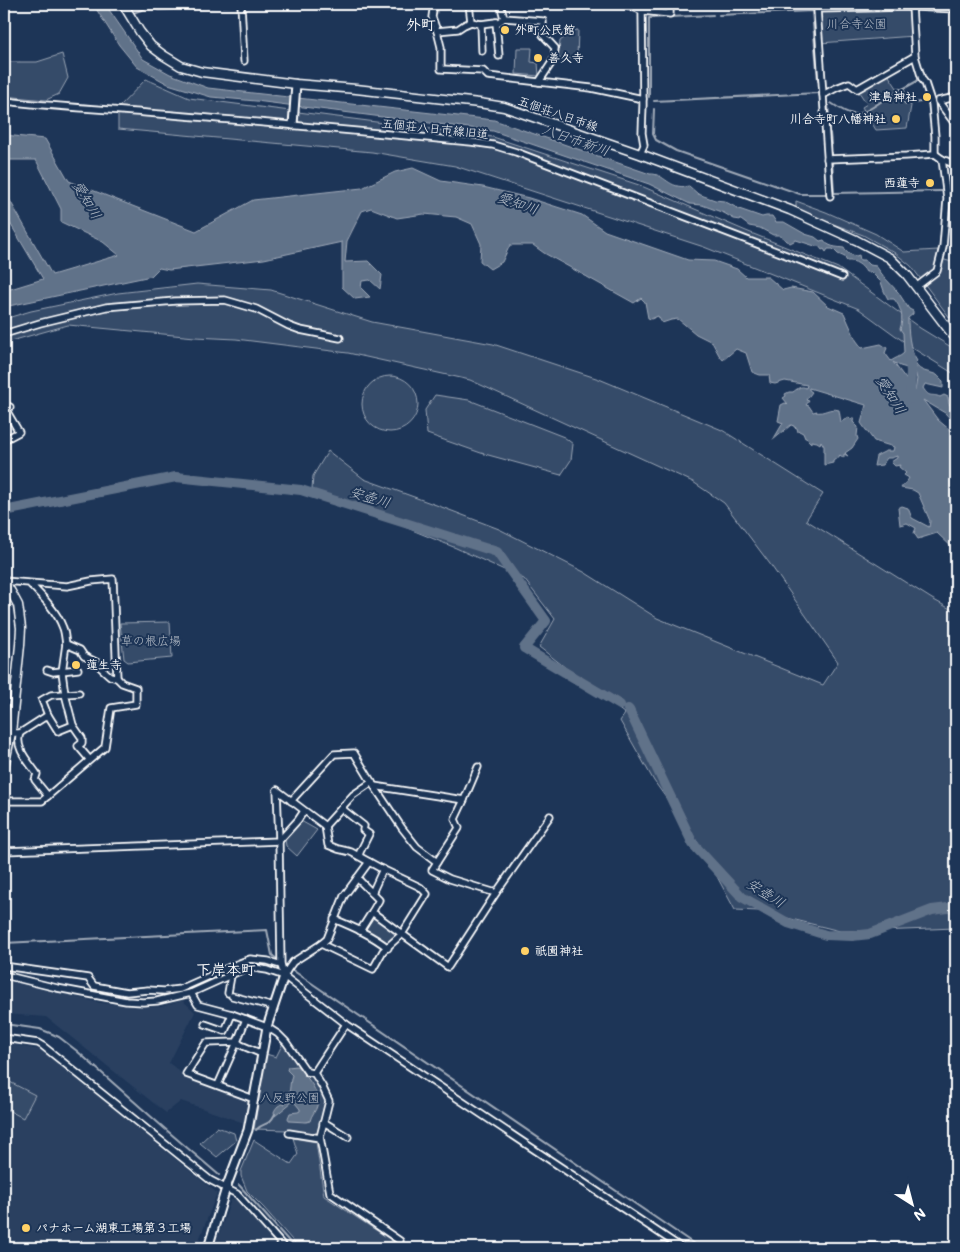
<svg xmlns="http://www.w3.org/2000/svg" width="960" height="1252" font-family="Mali,'Klee One',sans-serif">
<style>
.built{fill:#2a4161}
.green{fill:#364b69;stroke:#9aa5b4}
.water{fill:#617289;stroke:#a0aab8;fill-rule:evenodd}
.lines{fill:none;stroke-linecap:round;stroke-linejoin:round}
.stream{stroke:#a0aab8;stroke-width:2}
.river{stroke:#617289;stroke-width:10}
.minor-casing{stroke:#fff;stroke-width:9}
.tertiary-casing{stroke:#fff;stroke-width:11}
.secondary-casing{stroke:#fff;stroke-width:11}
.minor{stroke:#1d3557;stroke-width:5.5}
.tertiary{stroke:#1d3557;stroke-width:7}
.secondary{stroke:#1d3557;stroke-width:8}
.poi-dot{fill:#ffd166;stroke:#1d3557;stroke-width:2}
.labels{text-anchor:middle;stroke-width:4;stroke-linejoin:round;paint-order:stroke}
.park-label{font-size:12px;fill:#b9c0ca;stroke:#1d3557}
.poi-label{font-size:12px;font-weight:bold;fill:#fff;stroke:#1d3557;text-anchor:start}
.street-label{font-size:12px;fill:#fff;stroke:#1d3557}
.water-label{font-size:14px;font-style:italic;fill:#b8c0ca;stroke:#1d3557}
.quarter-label{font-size:15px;font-weight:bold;fill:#fff;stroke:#1d3557}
</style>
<rect width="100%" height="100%" fill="#1d3557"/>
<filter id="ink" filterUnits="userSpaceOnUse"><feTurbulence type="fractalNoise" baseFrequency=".02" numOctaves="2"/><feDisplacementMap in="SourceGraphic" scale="10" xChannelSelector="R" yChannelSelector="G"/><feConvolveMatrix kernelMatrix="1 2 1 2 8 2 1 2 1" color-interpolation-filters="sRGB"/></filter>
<g filter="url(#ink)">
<g class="built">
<polygon points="4,980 101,1003 161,1007 182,1000 195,1012 169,1063 184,1075 248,1100 244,1123 181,1101 166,1113 46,1017 4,1014"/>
<polygon points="4,1043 41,1050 217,1193 196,1248 4,1248"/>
<polygon points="237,1199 281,1248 214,1248 231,1200"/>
</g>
<g class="green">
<polygon points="912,7 914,36 820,43 817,9"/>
<polygon points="578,30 577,58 558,59 560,41 564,38 568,31"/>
<polygon points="517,48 532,48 531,62 538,63 539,76 516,74"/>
<polygon points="62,54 68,78 59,94 46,100 4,96 4,62 37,62"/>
<polygon points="885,70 897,88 904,89 911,106 907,128 876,130 862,107 867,104 857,89 874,78"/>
<polygon points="146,79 189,98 493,137 639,185 746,231 838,268 920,328 956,350 956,375 914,349 859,309 704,247 455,166 372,152 118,129 118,108"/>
<polygon points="796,201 826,212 876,234 904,252 938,250 937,258 956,263 956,303 950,318 911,266 895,253 863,235 796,210"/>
<polygon points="197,284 271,290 372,322 493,344 599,379 722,430 823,494 806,520 932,599 956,612 956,928 878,931 840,931 759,911 735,910 701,847 654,781 620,721 625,714 539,647 555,619 524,579 456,548 312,489 313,476 328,451 364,479 439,506 499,529 584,572 657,618 823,685 838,662 770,564 724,503 693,482 470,380 348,353 236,339 195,337 68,325 4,343 4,319 31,311 118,293"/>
<circle cx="390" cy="404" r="28"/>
<polygon points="435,395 469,400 564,437 573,444 571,460 561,475 481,453 427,434 425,410"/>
<polygon points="170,622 172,658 128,662 124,659 120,623"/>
<polygon points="301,821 317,830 297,856 286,846 285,840"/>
<polygon points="373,915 400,934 387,946 363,930"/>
<path d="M283,1043C296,1057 326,1084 325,1104C325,1113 320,1125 318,1134L287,1130L254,1129L266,1054L276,1057Z"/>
<polygon points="4,1079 35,1095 23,1118 4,1108 4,1098 8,1089 4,1086"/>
<polygon points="217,1127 234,1133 236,1141 217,1157 200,1143"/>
<polygon points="293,1138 316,1142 324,1196 394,1242 391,1248 299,1248 264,1208 247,1191 241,1176 241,1171 254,1140 291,1164 298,1154"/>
</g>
<g class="water">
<path d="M93,4H105L143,59L170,74L208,88L494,120L650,174C665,173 668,190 689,186L698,194L715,200L724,201L739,209L762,217L766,216H772L776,222H784L805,234L815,237L820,241L824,240C828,247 836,247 844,248C846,253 851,255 856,256L859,255L860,260H865L870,265L876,266L884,277L898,292L909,309L913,311V314L908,318C908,330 909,350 917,361L915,363C920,373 929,371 937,375C938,376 942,380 943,381V388L925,384L923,388C930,399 931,393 940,397L944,395L948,397L949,404L952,407L956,405V425L945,413L923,400L938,420L950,430L954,438L956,439V551L937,533L918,539L914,533L916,528L907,523L900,525L898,508L902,506L908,508L912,518L929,527L930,521L918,493L913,490L901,488C903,484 907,483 909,478L904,475L906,473L899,467L900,465L895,466L891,462L897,458V456L891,458H887L882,465L874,466L876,456L886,451H893L894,447L874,441L861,423L866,405L809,388V390L812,392L806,400L809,401L806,405L809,406L813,412L817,411L816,412C824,414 829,407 839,410L841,422L849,417L851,419L854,417L853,422L858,427L857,436L858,439L852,448L845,453L848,456L844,454V458L840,455L839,456V458H837L833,461V463L824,465V446L821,441L820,444L817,442L811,441V443L806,438H805L803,433L799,431L798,432L797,428L794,427V426L791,425L773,440L783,423L778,421L781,405L785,403L788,404L783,398L786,396L785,394L789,392H793C797,389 801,385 806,388L807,385L785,381L775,384L770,383L769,375H760L752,372L746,353L736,349L723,360L719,355L712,342L696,334L678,319L671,320L662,323L658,316L651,319L648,318L645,302L641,298L634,303L544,253L533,245H510L502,262L490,269L480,261L481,244L472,224L456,217L424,214L397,218L371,208L362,211L347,241L345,262L368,261L382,275L380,289L370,280L362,281L361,288L370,297L355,299L342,287V242L264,259L169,270L159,268L151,276L4,307V291L43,279L4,213V190L52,275L119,255L103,242L61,222V209L36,160H4V135L45,139L69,181L196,231L253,200L362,188L395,172L413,168L441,181L483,187L529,198L582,215L605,231L688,260L714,261L737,269L746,277H768L783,290L791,288L813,292L828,306L844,313L856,340L862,348L881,344L887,348L885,353L891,361C895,358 900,357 904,353L903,333L900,329C904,318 901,307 894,299H888L884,291L881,282L871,272H866C862,265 855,260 847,261L846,260L845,257L838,254L833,249H828L826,252L824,249L822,250L819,246H815L796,240L790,243L779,235H773L760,228L749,226L741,220L734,219L724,213L702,205L690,204L649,184L493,131L256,101L211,97L168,84L137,67L119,45ZM893,362L900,366L907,368L908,372L916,367L915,371L917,379L915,391Z"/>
<path d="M297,1066C306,1077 320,1089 317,1106C316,1111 311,1115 310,1121L306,1122L289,1121L288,1118L290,1113L298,1112L300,1111V1109L295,1103L292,1102L275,1116L274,1112C276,1107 279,1104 285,1104C291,1096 289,1084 292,1075L287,1070L288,1067Z"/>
</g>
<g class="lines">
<g class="stream">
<polyline points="108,4 110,7"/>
<polyline points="916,4 956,5"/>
<polyline points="249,5 283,4"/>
<polyline points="158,10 234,5"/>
<polyline points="133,13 144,9"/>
<polyline points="719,15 812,11 818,81"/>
<polyline points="895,93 906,104 928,101"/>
<polyline points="890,96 919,80"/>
<polyline points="649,97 649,18 713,15"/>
<polyline points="654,101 819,93"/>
<path d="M831,103C837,107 846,113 853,114C862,115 875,106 882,101"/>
<polyline points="828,105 830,127"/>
<polyline points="654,109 653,134 656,140 676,151 800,194 827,194"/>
<polyline points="830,133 832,154"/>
<polyline points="832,161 834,193 941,191"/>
<polyline points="952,191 956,190"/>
<polyline points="4,943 267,930 272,955 278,960"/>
<polyline points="282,963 700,1248"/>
<polyline points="4,1024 40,1029 50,1033 59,1037 77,1051 164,1128 219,1175"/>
<path d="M256,1130C264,1121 268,1128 275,1114"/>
<polyline points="239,1185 295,1248"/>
</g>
<g class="river">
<polyline points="909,356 911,371 910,399"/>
<polyline points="4,511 176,477 301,490 497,552 546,621 524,648 620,705"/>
<polyline points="628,709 629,710 693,844 742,897 788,923 826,935 852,936 870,934 932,910 956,907"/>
</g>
<defs>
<g id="minor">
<polyline points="241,4 244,61"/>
<polyline points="434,4 432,17 437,31 441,47 441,69 483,71 488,76 539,82"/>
<polyline points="469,4 471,22 481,24 496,22 499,56"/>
<polyline points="500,4 504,18"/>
<polyline points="626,4 642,11 643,105 642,133 644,145 640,154"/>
<polyline points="912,6 915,56 922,79 925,83 932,104 935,136 935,154"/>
<polyline points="642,11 670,14 670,4"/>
<polyline points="496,22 499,22 504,18 543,21 543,35 555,48 554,59 539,82 591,88 643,99"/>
<polyline points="481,24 482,51"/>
<polyline points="437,31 458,29 464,25 471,22"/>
<polyline points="823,95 836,88 849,83 857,89 915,56"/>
<polyline points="956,97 938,101 956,125"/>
<path d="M4,101C56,107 107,109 159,114C263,122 367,132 471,142L493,145L516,152L794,258L842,277"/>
<polyline points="827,159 906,156 935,154 942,159 956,165"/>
<polyline points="830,196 817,9 912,7 956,9"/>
<polyline points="916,287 937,271 943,247 947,199 942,159"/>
<polyline points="4,334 40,323 106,307 175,301 225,300 256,309 289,326 300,330 340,338"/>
<polyline points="4,404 10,407 6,410 19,432 4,440"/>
<path d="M4,581L67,586L91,581L113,579L117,678L110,676L101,668L98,663L84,656L80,650L66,644C65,639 65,633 63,628C57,611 41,595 29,583"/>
<polyline points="66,644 62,672 65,694 73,725 82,738 82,743 78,746 89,759"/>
<polyline points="47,670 53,672 78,669"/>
<polyline points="73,725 58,731 48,715 42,700 51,695 79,693"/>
<polyline points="11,733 20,733 48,715"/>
<path d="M20,733C14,748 29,762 37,774L35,780L48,796"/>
<polyline points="374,786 402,828 417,847 437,862 432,870 450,879 496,893"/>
<polyline points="277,790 325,826 328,845 338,849 351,852 382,869 420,887 427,894 402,934 448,967 496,893 550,816"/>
<polyline points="277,790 279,841 281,965 284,976"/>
<polyline points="4,801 42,801 105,747 111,708 136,704 136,688 122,683 117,678"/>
<polyline points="291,801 334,754 354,753 374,786 464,800 478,767"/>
<polyline points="341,808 364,826 363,830 369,834 360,852 359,856"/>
<polyline points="325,826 353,795 372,782"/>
<polyline points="4,851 279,841 298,820 304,811"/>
<polyline points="437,862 459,828 455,819 464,800"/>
<polyline points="372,893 383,869"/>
<path d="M334,919C353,927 372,935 388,948"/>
<polyline points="360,931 372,912"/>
<polyline points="321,944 373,969 383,951 402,934 372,912 379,900 357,878"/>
<polyline points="4,966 88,978 94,986 127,992 148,990 164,991 180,989 232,966 250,959 268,961 281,965"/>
<polyline points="4,975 57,988 126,1001 143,1002 157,1001 191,993 242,970 254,968 267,970 284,976 346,1024 682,1248"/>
<polyline points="284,976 288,969 293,962 321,944 327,939 344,896 369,862"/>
<polyline points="191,993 198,1005 232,1014 267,1027 278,1034 286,1042 307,1072 314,1073"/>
<polyline points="228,993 231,976"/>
<polyline points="232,996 274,1007"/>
<polyline points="246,1019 237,1042 206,1043 186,1074 254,1099"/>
<polyline points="205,1024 225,1031 232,1014"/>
<polyline points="346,1024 314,1073 322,1086 329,1101 320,1137 330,1193 400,1241 397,1248"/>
<polyline points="4,1038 38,1043 43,1046 210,1180 237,1194 285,1248"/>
<polyline points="218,1085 237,1042 241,1045 262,1054"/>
<polyline points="323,1123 327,1124 348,1137"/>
<polyline points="289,1133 320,1138"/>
<polyline points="864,1248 866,1246 933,1248"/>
</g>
<g id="tertiary">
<polyline points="293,125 296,84"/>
<polyline points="208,1248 226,1188 248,1130 267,1027 284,976"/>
</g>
<g id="secondary">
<polyline points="123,4 140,32 151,46 163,55 181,66 202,72 296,84 356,89 479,103 504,107 640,154 790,210 856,240 890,258 907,275 952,334 956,337"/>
<polyline points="4,580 11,592 18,605 21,628 20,645 11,733 4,767"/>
</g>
</defs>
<use href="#minor" class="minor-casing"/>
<use href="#tertiary" class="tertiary-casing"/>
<use href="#secondary" class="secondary-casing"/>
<use href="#minor" class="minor"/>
<use href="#tertiary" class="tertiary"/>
<use href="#secondary" class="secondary"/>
</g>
</g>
<g class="poi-dot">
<circle cx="505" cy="30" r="5"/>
<circle cx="538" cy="58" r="5"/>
<circle cx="927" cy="97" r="5"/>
<circle cx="896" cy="119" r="5"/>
<circle cx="930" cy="183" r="5"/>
<circle cx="76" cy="665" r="5"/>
<circle cx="525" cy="951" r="5"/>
<circle cx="26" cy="1228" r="5"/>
</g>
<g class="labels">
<g class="park-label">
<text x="857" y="28">川合寺公園</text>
<text x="151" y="645">草の根広場</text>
<text x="290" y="1102">八反野公園</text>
</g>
<g class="poi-label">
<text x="515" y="34">外町公民館</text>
<text x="548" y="62">善久寺</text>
<text x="917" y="101" text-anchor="end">津島神社</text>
<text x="886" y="123" text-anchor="end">川合寺町八幡神社</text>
<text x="920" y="187" text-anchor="end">西蓮寺</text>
<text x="86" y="669">蓮生寺</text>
<text x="535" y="955">祇園神社</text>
<text x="36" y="1232">パナホーム湖東工場第３工場</text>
</g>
<g class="street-label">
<text transform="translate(558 114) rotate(19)" y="4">五個荘八日市線</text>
<text transform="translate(435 129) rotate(6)" y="4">五個荘八日市線旧道</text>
</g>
<g class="water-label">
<text transform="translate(576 140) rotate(19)" y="5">八日市新川</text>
<text transform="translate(87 200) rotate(59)" y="5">愛知川</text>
<text transform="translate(518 203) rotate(19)" y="5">愛知川</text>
<text transform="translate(891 395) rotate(58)" y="5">愛知川</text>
<text transform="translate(370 497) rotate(17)" y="5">安壺川</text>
<text transform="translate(766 893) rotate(32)" y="5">安壺川</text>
</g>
<g class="quarter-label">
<text x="421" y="30">外町</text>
<text x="226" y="975">下岸本町</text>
</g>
</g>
<rect width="960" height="1252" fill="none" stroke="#1d3557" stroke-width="20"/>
<rect x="10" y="10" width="940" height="1232" fill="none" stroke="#fff" stroke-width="2" filter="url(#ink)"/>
<g transform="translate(912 1204) rotate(144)" stroke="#1d3557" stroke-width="4" paint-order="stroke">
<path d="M0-4L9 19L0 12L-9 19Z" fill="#ffffff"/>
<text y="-8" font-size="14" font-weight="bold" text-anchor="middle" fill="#ffffff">N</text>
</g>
</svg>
